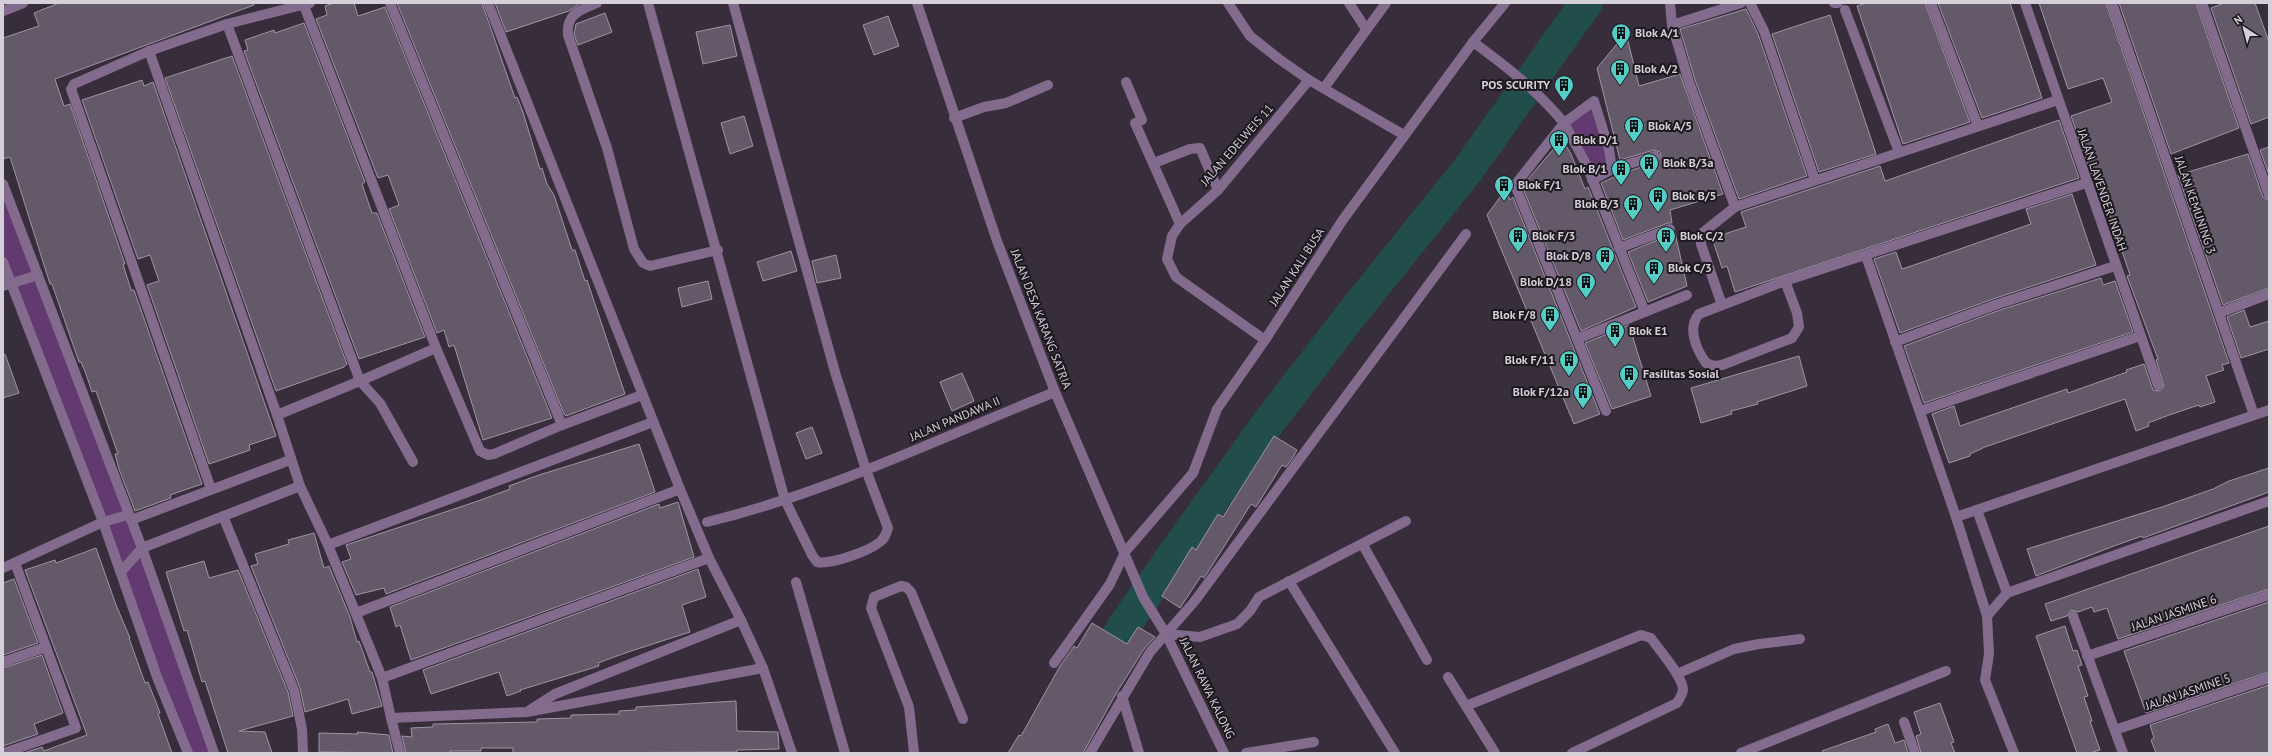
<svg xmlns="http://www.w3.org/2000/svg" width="2272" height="756" font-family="'PT Sans',sans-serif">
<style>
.green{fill:#623a71}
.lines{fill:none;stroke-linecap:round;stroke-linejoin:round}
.river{stroke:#214e4b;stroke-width:33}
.building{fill:#645968;stroke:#9f94a4}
.minor{stroke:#826b8c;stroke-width:10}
.labels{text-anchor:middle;stroke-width:4;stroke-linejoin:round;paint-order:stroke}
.poi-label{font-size:12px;font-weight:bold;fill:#d5cfd8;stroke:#1c181e;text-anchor:start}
.street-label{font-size:12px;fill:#d5cfd8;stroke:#1c181e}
</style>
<rect width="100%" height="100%" fill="#372d3b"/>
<g class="green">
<polygon points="1594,101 1612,169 1592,180 1564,123"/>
<polygon points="3,184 214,753 188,753 3,262"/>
</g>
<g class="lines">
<polyline class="river" points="1049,753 1124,626 1184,540 1269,422 1351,315 1467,171 1586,3"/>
</g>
<g class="building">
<polygon points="59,3 253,3 254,5 55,79 64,106 70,104 125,264 123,264 131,290 134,290 202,484 170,495 171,498 135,511 119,469 115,454 118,454 96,391 92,392 86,374 81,362 79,362 52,284 50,284 10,157 3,159 3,38 39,26 34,13"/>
<polygon points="334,3 354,3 358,16 385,7 552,418 483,440 454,345 449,347 444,330 437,333 389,209 399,205 388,175 378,178 316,19 327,15 325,6"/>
<polygon points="397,3 482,3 515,98 517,97 523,112 540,169 542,168 547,184 554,195 572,250 575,250 585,281 587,280 625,394 566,416 564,414"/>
<polygon points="495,3 581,3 569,11 506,32"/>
<polygon points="1867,3 1925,3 1970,122 1903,144 1857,6"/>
<polygon points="1938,3 2010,3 2042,98 1982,118"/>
<polygon points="2039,3 2106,3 2229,363 2222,365 2224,370 2206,376 2215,402 2200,407 2199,405 2172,414 2148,423 2149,426 2136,431 2125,399 1985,447 1970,454 1970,456 1949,463 1932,414 1954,406 1960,426 2067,389 2068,393 2127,372 2126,370 2144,364 2153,390 2160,391 2164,386 2156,360 2158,359 2127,276 2130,275 2096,174 2092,176 2071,116 2112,102 2103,78 2068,89"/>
<polygon points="2119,3 2196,3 2239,128 2171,154"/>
<polygon points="2224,3 2255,3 2269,42 2269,117 2251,124 2211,8"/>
<polygon points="1746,9 1758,34 1807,176 1739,199 1695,80 1680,29"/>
<polygon points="605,13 612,32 578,45 574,34 576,24"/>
<polygon points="1830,15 1876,154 1819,172 1772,34"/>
<polygon points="888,16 899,46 874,55 863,25"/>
<polygon points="304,23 365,182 362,184 372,213 377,213 425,337 359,359 244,51 248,50 245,40 274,30 275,33"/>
<polygon points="730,25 737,56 703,64 696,32"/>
<polygon points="1626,33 1639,86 1680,74 1723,194 1670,210 1672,223 1668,223 1623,240 1601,183 1623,173 1657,162 1661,157 1660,152 1654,150 1620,160 1597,68"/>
<polygon points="232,56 347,364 344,367 276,391 165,78"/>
<polygon points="142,80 144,86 153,82 276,436 249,445 250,450 209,464 147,285 159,281 150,255 138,259 82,100"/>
<polygon points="744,116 753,146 730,154 721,123"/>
<polygon points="2059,120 2079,178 1735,292 1727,266 1722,268 1712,238 1746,227 1741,212 1880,166 1885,181 1891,179"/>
<polygon points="1562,139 1571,154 1585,189 1588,187 1636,307 1581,331 1522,186"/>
<polygon points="2269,147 2269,175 2260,150"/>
<polygon points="2248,154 2263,197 2269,201 2269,288 2223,305 2178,175"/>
<polygon points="1506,189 1510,200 1513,197 1600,414 1574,424 1487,215"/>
<polygon points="2072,194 2096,265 1993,299 1900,333 1874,259 1896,252 1902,269 1917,264 2031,224 2026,209"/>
<polygon points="1675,233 1687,286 1648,302 1628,252"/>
<polygon points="791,251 797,271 763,281 757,262"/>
<polygon points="836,255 841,278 817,283 812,261"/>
<polygon points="2101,278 2103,285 2115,281 2133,332 1924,403 1904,346 1997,311"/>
<polygon points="708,281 712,299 682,307 678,288"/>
<polygon points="2244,310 2250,327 2269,321 2269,349 2241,358 2227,317"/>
<polygon points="1629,325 1651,396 1612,409 1585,343"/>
<polygon points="5,354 19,393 3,398 3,355"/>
<polygon points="1799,356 1807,386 1757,402 1758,404 1731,411 1732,414 1701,423 1691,388"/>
<polygon points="962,373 974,401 952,411 940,382"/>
<polygon points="812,427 822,453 806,459 796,433"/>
<polygon points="1274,436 1297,450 1292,459 1286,467 1282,465 1256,507 1251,504 1206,575 1204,578 1201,576 1180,608 1162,596 1192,547 1196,550 1218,514 1223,517"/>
<polygon points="639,444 655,492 386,594 384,588 356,595 342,562 351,559 346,545 478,501 510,489 509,486 539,475"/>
<polygon points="2269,468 2269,492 2143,538 2142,536 2114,546 2036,576 2027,549 2162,507 2213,489 2229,481"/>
<polygon points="678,502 694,557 411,660 400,625 396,627 390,607 659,504 660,508"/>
<polygon points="2269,526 2269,589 2118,639 2107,608 2094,612 2092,607 2078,612 2071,610 2067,616 2051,621 2045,604"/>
<polygon points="314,533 324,568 329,566 350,617 357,642 359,641 370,672 372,672 382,706 352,714 348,699 305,712 300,688 251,566 258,564 255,554 289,544 288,540"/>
<polygon points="96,548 116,605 130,638 129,638 145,683 148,682 157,705 160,713 158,714 172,753 24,753 42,747 44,751 87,735 25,570 55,560 56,563"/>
<polygon points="204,561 209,578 238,570 288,692 293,716 239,731 265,732 272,753 228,753 205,681 202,682 187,630 184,631 166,572"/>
<polygon points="698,569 706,597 682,605 690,632 628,652 598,663 599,666 520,690 521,691 507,696 499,672 431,694 423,670"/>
<polygon points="14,579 38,643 3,655 3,583"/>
<polygon points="2269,602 2269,672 2146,713 2124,651"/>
<polygon points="1092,623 1127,644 1138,627 1155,637 1144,649 1117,692 1083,753 1008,753 1019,735 1021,736 1060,666 1074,646 1077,648"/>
<polygon points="2065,626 2073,651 2077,650 2082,665 2078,666 2088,696 2084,697 2092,721 2090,721 2100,750 2090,753 2077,753 2036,636"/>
<polygon points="42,655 63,713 34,724 38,734 3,746 3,668"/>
<polygon points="2269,685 2269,753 2156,753 2151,740 2154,738 2150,725"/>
<polygon points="736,701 737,731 778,732 779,749 737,750 737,752 513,753 513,748 481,748 481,751 450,751 450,753 406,753 402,736 412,737 411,728 433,727 433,724 537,722 537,719 571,718 571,715 619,714 619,711 636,710 636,707"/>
<polygon points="1940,703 1954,742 1951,743 1955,753 1921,753 1916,736 1921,734 1914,712"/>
<polygon points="1888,724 1895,743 1904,740 1908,753 1823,753 1822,751 1876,732 1875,729"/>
<polygon points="357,732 389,735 393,753 319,752 319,733 358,734"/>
</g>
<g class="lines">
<g class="minor">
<polyline points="303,3 436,348 480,451 488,455 494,454 562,425 642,395"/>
<polyline points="390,3 562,425"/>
<polyline points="488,3 680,489 709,558 741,620 763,668 792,753"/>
<path d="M597,3C580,10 566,14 568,35L607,148L634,249L643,263L650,266L718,250"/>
<path d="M648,3L785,500L812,555L817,562C831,565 869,551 880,542C885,538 886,534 888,528L866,470L835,372L733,3"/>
<polyline points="917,3 997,241 1055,392 1143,597 1166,634 1224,753"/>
<polyline points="1228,3 1250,36 1279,59 1309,80 1404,135"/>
<polyline points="1349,3 1366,29"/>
<polyline points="1670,3 1672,25"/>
<polyline points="1750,3 1764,31 1815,180"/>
<polyline points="1834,3 1838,3"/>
<polyline points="1931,3 1978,126"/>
<polyline points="2025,3 2158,385"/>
<polyline points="2112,3 2254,415"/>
<polyline points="2202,3 2269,195"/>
<polyline points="1845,10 1899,152"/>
<polyline points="3,11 23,3"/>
<polyline points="227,24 360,381 380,403 413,462"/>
<path d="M1473,42C1506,66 1538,91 1564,123L1515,185L1606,411"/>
<polyline points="149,51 277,415 300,486 328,545 382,678 391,718 527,712 763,668"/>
<polyline points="1126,82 1142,120 1135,123 1180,224"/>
<polyline points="1324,88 1386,3"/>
<polyline points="954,118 984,107 1006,103 1048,85"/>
<polyline points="1154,163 1190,149 1200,148 1218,190"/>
<polyline points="1612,169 1655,156"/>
<polyline points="1592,180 1612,169 1609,149 1594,101 1564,123 1587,166 1645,312"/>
<polyline points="3,184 142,548 214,753"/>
<polyline points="1735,207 1689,82 1672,25 1741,3"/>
<polyline points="1619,248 1670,229"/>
<polyline points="1866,256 1956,517 2269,410"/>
<polyline points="3,262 103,522 157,677 188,753"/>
<path d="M1785,281L1797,313L1799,327L1792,338L1722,365L1714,366L1706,363C1696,349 1687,328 1699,314L1785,281L2086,183"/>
<polyline points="3,286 38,275"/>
<polyline points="1722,305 1701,244 1700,235 1735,207 2058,100"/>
<polyline points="2219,313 2269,294"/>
<polyline points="1577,339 1687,295"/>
<polyline points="1265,340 1176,277 1167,259 1172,236 1180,224 1218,190 1309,80"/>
<polyline points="1895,342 1995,305 2115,266"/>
<polyline points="1920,411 2140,336"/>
<polyline points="277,415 360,381 436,348"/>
<polyline points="211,489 71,89 74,84 149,51 227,24 310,3"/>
<polyline points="223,516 294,690 302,729 303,753"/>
<polyline points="1956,517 1987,616 2007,593 1977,510"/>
<polyline points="131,520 290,460"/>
<path d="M707,522C827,493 940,438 1055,392"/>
<polyline points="328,545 653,422"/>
<polyline points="1363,545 1427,660"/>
<polyline points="3,568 103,522 128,515"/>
<polyline points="121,572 142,548 300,486"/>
<polyline points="1289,581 1395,753"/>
<polyline points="796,582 845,753"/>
<polyline points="2007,593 2269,501"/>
<polyline points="356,613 680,489"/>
<polyline points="1987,616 1989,654 1985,680 2014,753"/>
<polyline points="2073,616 2123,753"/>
<polyline points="1166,634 1200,637 1237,624 1250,611 1259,597 1406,521"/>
<polyline points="2087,656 2269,595"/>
<polyline points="3,662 46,647"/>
<polyline points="1054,663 1110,584 1125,552 1193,473 1217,409 1265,340 1342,221 1473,42 1505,3"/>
<polyline points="1677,674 1734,649 1759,644 1800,639"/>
<polyline points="1448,677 1495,753"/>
<polyline points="382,678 709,558"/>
<polyline points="1122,696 1139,753"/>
<path d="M1466,706L1641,635L1651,638C1659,650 1682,675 1683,689C1683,694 1679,699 1677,703L1572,753"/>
<polyline points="530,710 555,694 741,620"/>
<polyline points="391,718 400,753"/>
<polyline points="1904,722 1915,753"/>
<polyline points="2115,730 2269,678"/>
<polyline points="4,753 76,728 15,563"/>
<polyline points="914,753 909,707 871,608 874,597 901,586 906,587 911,592 963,719"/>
<polyline points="1090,753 1150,652 1194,602 1466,234"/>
<polyline points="1246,753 1314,742"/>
<polyline points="1741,753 1946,671"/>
</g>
</g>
<defs>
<symbol id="building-pin" viewBox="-11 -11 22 30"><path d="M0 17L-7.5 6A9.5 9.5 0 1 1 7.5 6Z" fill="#54cdc7" stroke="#1c181e"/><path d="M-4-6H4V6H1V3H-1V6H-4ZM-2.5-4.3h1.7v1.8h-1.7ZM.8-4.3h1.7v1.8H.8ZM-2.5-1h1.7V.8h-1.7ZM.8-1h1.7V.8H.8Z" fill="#111"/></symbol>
</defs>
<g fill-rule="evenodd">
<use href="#building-pin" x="1610" y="22" width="22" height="30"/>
<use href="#building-pin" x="1609" y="58" width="22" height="30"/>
<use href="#building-pin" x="1553" y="74" width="22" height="30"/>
<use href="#building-pin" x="1623" y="115" width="22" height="30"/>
<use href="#building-pin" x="1548" y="129" width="22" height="30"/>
<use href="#building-pin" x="1638" y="152" width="22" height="30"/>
<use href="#building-pin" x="1610" y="158" width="22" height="30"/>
<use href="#building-pin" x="1493" y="174" width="22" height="30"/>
<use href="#building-pin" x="1647" y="185" width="22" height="30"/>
<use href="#building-pin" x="1622" y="193" width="22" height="30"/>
<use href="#building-pin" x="1507" y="225" width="22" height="30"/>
<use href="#building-pin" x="1655" y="225" width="22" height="30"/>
<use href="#building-pin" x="1594" y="245" width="22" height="30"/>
<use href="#building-pin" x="1643" y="257" width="22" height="30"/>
<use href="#building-pin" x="1575" y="271" width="22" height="30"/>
<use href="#building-pin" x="1539" y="304" width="22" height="30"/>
<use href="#building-pin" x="1604" y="320" width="22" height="30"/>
<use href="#building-pin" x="1558" y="349" width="22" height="30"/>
<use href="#building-pin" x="1618" y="363" width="22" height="30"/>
<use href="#building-pin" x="1572" y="381" width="22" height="30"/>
</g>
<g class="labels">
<g class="poi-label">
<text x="1635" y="37">Blok A/1</text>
<text x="1634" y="73">Blok A/2</text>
<text x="1550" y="89" text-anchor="end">POS SCURITY</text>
<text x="1648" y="130">Blok A/5</text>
<text x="1573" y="144">Blok D/1</text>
<text x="1663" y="167">Blok B/3a</text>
<text x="1607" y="173" text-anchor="end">Blok B/1</text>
<text x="1518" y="189">Blok F/1</text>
<text x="1672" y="200">Blok B/5</text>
<text x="1619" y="208" text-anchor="end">Blok B/3</text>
<text x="1532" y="240">Blok F/3</text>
<text x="1680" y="240">Blok C/2</text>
<text x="1591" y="260" text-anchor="end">Blok D/8</text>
<text x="1668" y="272">Blok C/3</text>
<text x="1572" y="286" text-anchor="end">Blok D/18</text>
<text x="1536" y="319" text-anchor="end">Blok F/8</text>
<text x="1629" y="335">Blok E1</text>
<text x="1555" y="364" text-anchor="end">Blok F/11</text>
<text x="1643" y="378">Fasilitas Sosial</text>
<text x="1569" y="396" text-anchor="end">Blok F/12a</text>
</g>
<g class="street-label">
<text transform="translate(1237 145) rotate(-49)" y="4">JALAN EDELWEIS 11</text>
<text transform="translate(2102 190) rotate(71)" y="4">JALAN LAVENDER INDAH</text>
<text transform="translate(2195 205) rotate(71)" y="4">JALAN KEMUNING 3</text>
<text transform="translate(1297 267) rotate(-57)" y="4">JALAN KALI BUSA</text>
<text transform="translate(1041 319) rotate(69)" y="4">JALAN DESA KARANG SATRIA</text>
<text transform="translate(955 419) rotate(-23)" y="4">JALAN PANDAWA II</text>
<text transform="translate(2174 613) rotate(-19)" y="4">JALAN JASMINE 6</text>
<text transform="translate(1207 688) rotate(64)" y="4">JALAN RAWA KALONG</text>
<text transform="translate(2188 692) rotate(-19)" y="4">JALAN JASMINE 5</text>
</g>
</g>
<rect width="2272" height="756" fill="none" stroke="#d5cfd8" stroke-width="8"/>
<g transform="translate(2244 28) rotate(324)" stroke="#1c181e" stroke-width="3" paint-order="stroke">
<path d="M0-3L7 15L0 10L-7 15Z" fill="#d5cfd8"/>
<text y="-6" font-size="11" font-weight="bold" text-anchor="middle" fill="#d5cfd8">N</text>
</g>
</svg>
